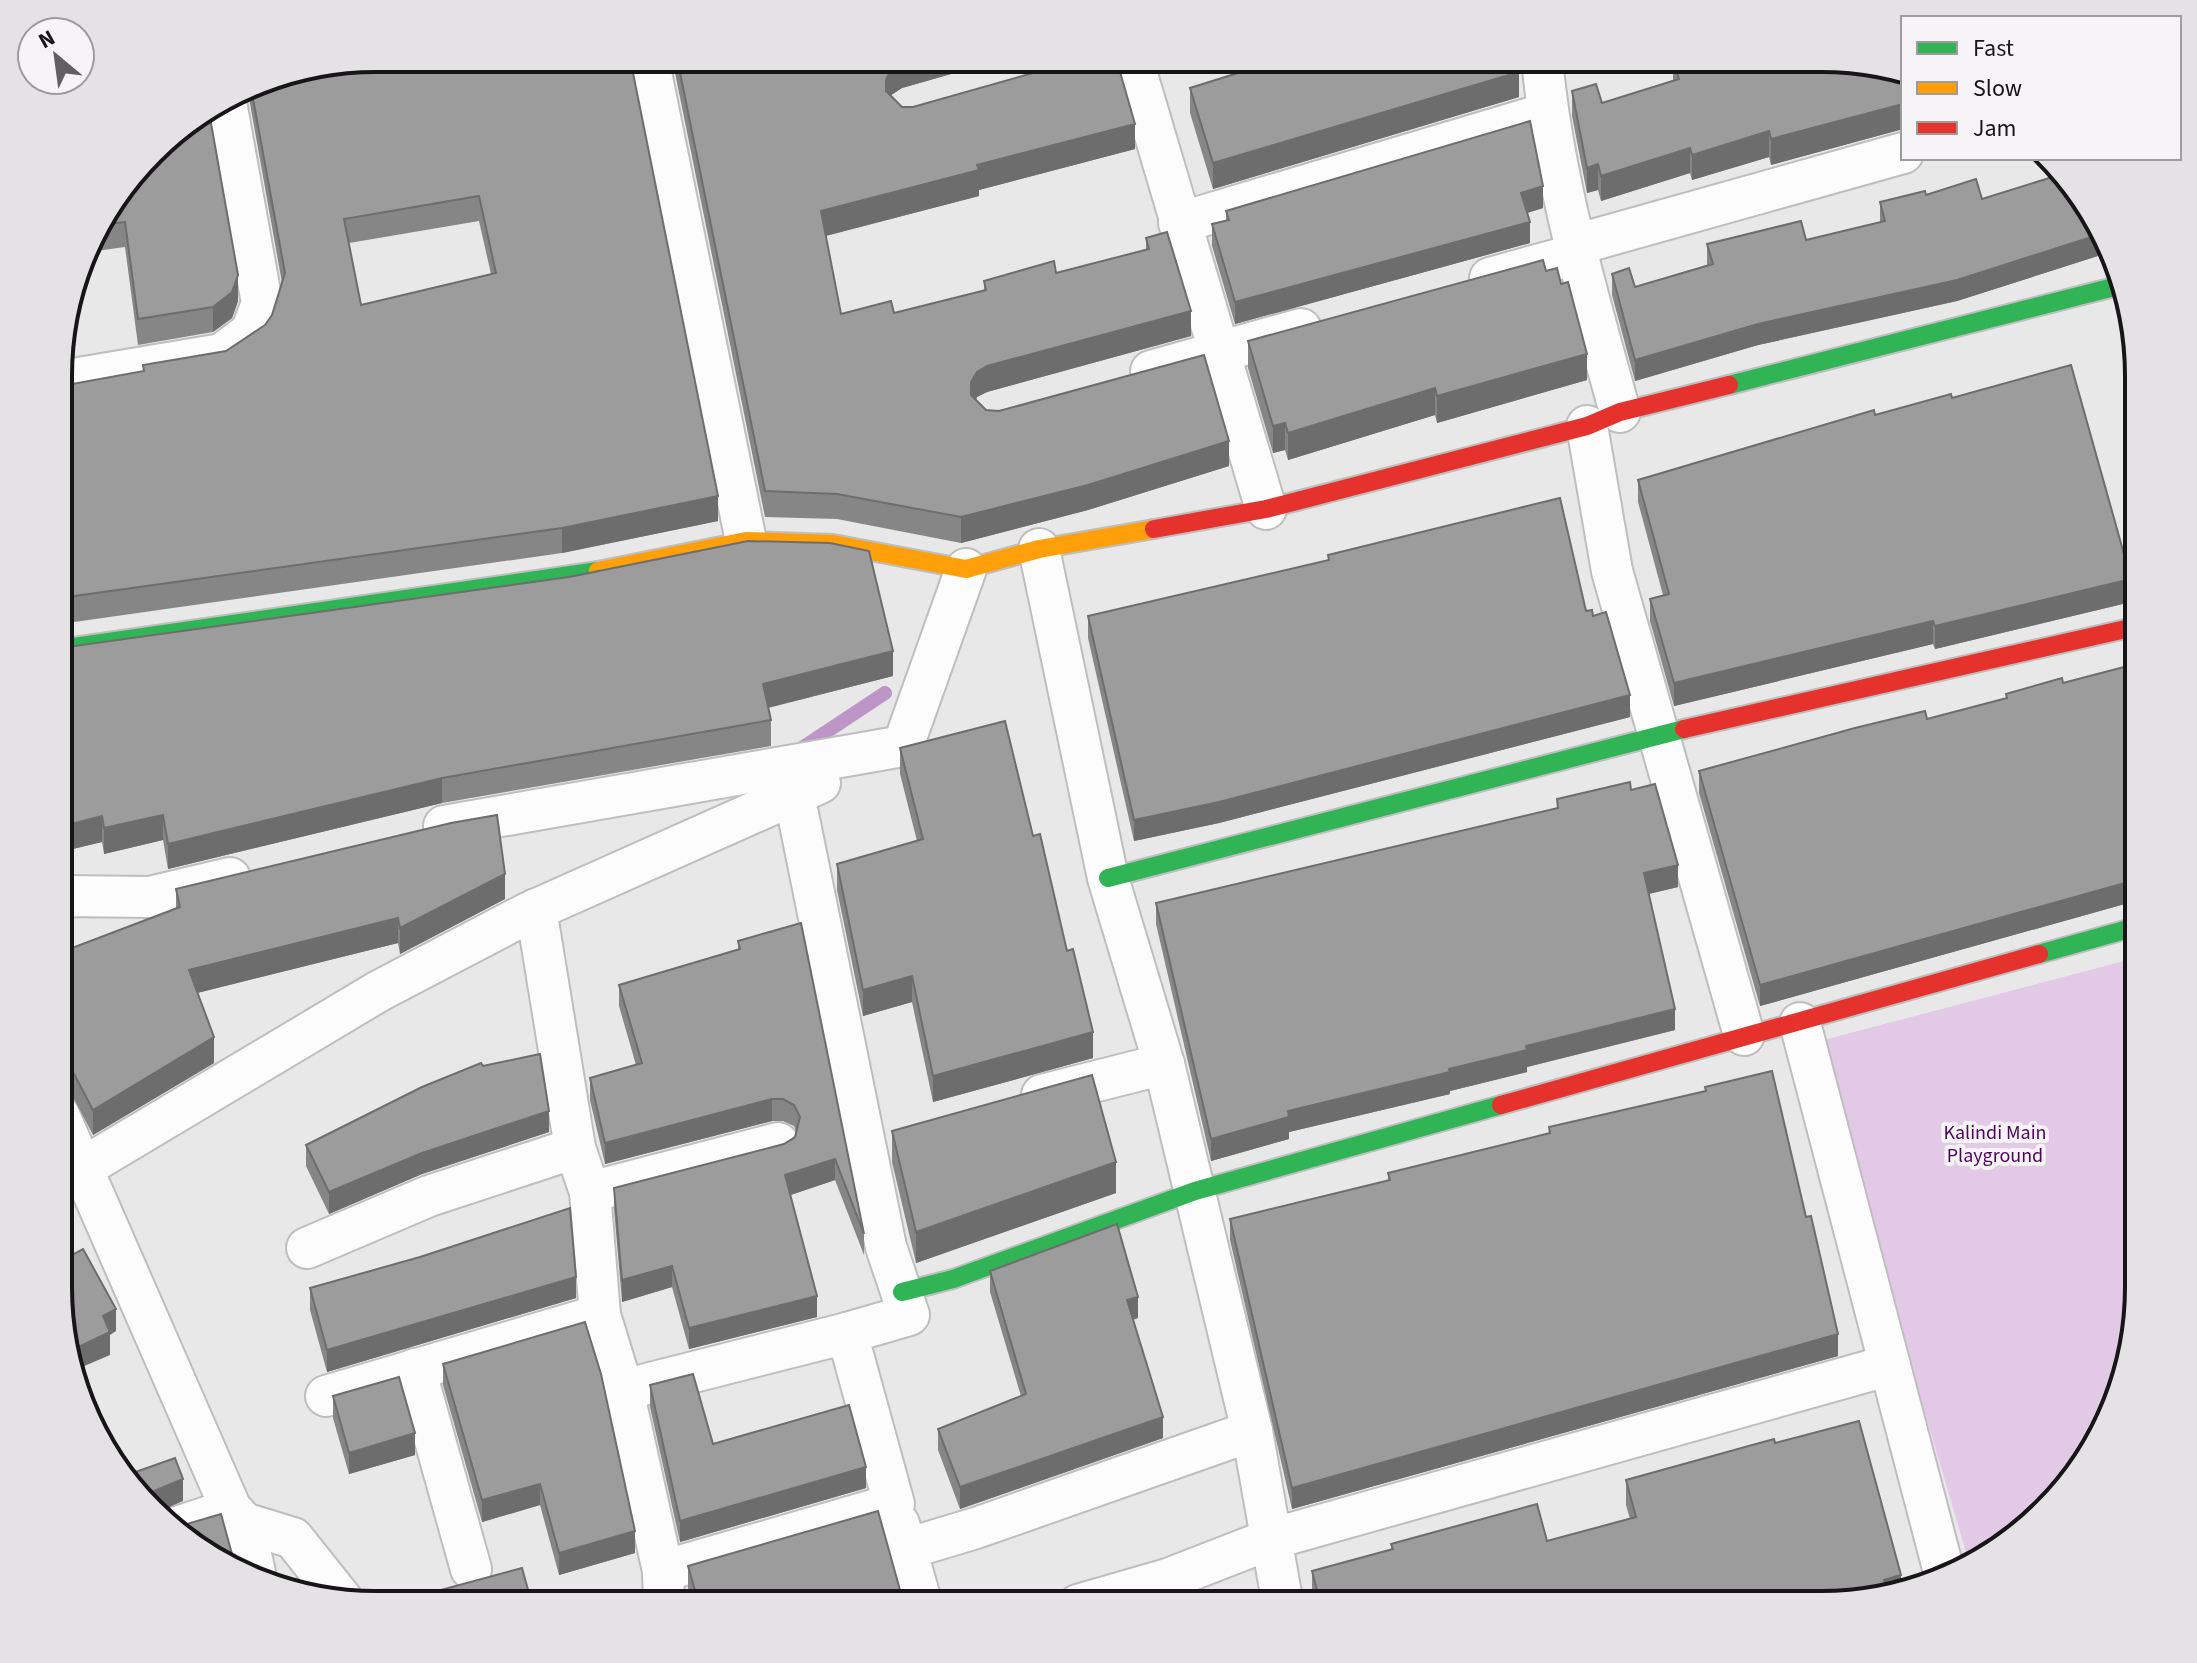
<svg xmlns="http://www.w3.org/2000/svg" width="2197" height="1663" font-family="'Source Sans 3',sans-serif">
<style>
.green{fill:#e2cae7}
.lines{fill:none;stroke-linecap:round;stroke-linejoin:round}
.stream{stroke:#be95c7;stroke-width:14}
.street-casing{stroke:#bfbebf;stroke-width:44}
.fast-casing{stroke:#bfbebf;stroke-width:22}
.slow-casing{stroke:#bfbebf;stroke-width:22}
.jam-casing{stroke:#bfbebf;stroke-width:22}
.street{stroke:#fcfcfc;stroke-width:40}
.fast{stroke:#30b455;stroke-width:18}
.slow{stroke:#ff9f0a;stroke-width:18}
.jam{stroke:#e5322d;stroke-width:18}
.wall{fill:#878687;fill-rule:evenodd}
.shaded-wall{fill:#6e6d6e}
.building{fill:#9d9c9d;stroke:#6e6d6e;stroke-width:2;fill-rule:evenodd}
.labels{text-anchor:middle;stroke-width:8;stroke-linejoin:round;paint-order:stroke}
.park-label{font-size:20px;fill:#51025f;stroke:#f7f4f7}
.rim{fill:none;stroke:#171617;stroke-width:4}
</style>
<rect width="100%" height="100%" fill="#e9e8e9"/>
<polygon class="green" points="2139,957 2138,1308 2115,1409 2060,1496 1970,1566 1816,1042"/>
<g class="lines">
<polyline class="stream" points="799,750 885,693"/>
<defs>
<g id="street">
<polyline points="648,58 746,541"/>
<polyline points="1132,58 1266,509"/>
<path d="M1542,59C1553,179 1588,296 1620,412"/>
<polyline points="1179,223 1547,113"/>
<polyline points="1575,245 1903,153"/>
<polyline points="1490,278 1577,254"/>
<polyline points="1151,371 1301,329"/>
<polyline points="61,381 222,354 251,332 262,303 226,102"/>
<polyline points="1587,426 1612,571 1744,1035"/>
<polyline points="1039,549 1108,878 1164,1064 1252,1431 1283,1605"/>
<polyline points="444,826 903,746 966,569"/>
<polyline points="60,902 64,896 150,897 230,878"/>
<polyline points="536,909 575,1148 590,1192 600,1315 623,1390 663,1571 664,1604"/>
<polyline points="1800,1023 1945,1576"/>
<polyline points="1042,1095 1164,1064"/>
<polyline points="59,1115 231,1509 171,1529"/>
<polyline points="59,1182 379,991 528,913 820,783"/>
<polyline points="590,1192 778,1143"/>
<polyline points="307,1248 429,1196 575,1148"/>
<polyline points="415,1369 471,1569"/>
<polyline points="623,1390 847,1333"/>
<polyline points="326,1396 600,1315"/>
<polyline points="231,1509 244,1523 293,1538 344,1602"/>
<polyline points="244,1523 257,1582"/>
<polyline points="899,1524 922,1605"/>
<polyline points="906,1549 976,1528 1252,1431"/>
<polyline points="663,1571 894,1504 847,1333 909,1315 886,1247 798,814"/>
<polyline points="1078,1605 1168,1579 1271,1539 1890,1365"/>
</g>
<g id="fast">
<polyline points="1729,385 2118,286"/>
<polyline points="60,649 598,571"/>
<polyline points="1108,878 1684,729"/>
<polyline points="2039,954 2139,926"/>
<polyline points="902,1292 953,1279 1195,1191 1501,1105"/>
</g>
<polyline id="slow" points="598,571 746,541 833,544 966,569 1039,549 1154,529"/>
<g id="jam">
<polyline points="1154,529 1266,509 1587,426 1620,412 1729,385"/>
<polyline points="1684,729 2139,626"/>
<polyline points="1501,1105 2039,954"/>
</g>
</defs>
<use href="#street" class="street-casing"/>
<use href="#fast" class="fast-casing"/>
<use href="#slow" class="slow-casing"/>
<use href="#jam" class="jam-casing"/>
<use href="#street" class="street"/>
<use href="#fast" class="fast"/>
<use href="#slow" class="slow"/>
<use href="#jam" class="jam"/>
</g>
<g class="wall">
<path d="M376,58L718,521L562,553L60,624L61,386L143,371V365L226,351L265,325L272,315L282,283L249,98L245,91L273,75ZM479,221L491,274L361,305L349,243Z"/>
<polygon points="672,58 1007,58 902,88 890,96 902,107 1135,149 979,190 979,196 826,236 841,314 894,313 984,291 984,281 1056,273 1146,250 1146,238 1191,336 987,392 977,397 976,400 986,410 1229,466 1088,510 961,543 837,519 765,517"/>
<polygon points="1673,61 1903,73 1903,129 1771,165 1769,157 1692,180 1690,173 1601,201 1598,190 1587,193 1572,116 1572,91 1602,103 1673,81"/>
<polygon points="1190,88 1519,97 1213,189 1190,113"/>
<polygon points="167,137 238,301 232,318 213,332 138,345 125,247 89,252 100,217"/>
<polygon points="2054,167 2104,233 2104,254 1957,301 1758,345 1635,381 1612,295 1612,274 1635,287 1707,265 1707,244 1806,240 1880,223 1880,202 1926,195 1982,199 2054,176"/>
<polygon points="1543,208 1527,213 1530,243 1235,324 1212,246 1212,224 1226,220 1226,211"/>
<polygon points="1546,271 1587,380 1437,423 1435,415 1288,460 1285,450 1273,453 1248,368 1248,341"/>
<polygon points="1952,398 2131,602 1935,649 1933,644 1674,706 1650,621 1650,599 1663,595 1638,502 1638,480 1875,415"/>
<polygon points="1328,555 1586,611 1593,616 1630,717 1219,823 1134,841 1088,638 1088,616 1328,560"/>
<polygon points="60,648 893,676 768,708 771,720 771,746 442,803 168,869 163,840 104,854 102,842 60,852"/>
<polygon points="2139,663 2139,900 1760,1006 1699,793 1699,771 1927,719 2006,698 2006,694 2063,683"/>
<polygon points="900,748 1033,836 1093,1058 933,1102 912,1002 863,1016 837,890 837,864 917,841 900,774"/>
<polygon points="1631,790 1678,887 1649,894 1675,1030 1527,1067 1527,1072 1450,1091 1450,1094 1289,1132 1289,1139 1211,1161 1156,924 1156,903 1557,808 1557,799"/>
<polygon points="176,889 505,899 400,954 398,943 197,993 214,1063 93,1135 73,1097 59,1092 59,953 176,908"/>
<polygon points="801,923 864,1234 864,1255 835,1180 790,1195 817,1317 689,1349 672,1287 622,1302 614,1209 614,1188 784,1144 795,1137 796,1131 794,1126 783,1121 772,1121 605,1164 590,1100 590,1078 636,1065 619,1006 619,985 738,950 738,941"/>
<polygon points="483,1066 549,1132 422,1174 329,1214 306,1166 306,1145"/>
<polygon points="1705,1087 1838,1356 1292,1509 1230,1240 1230,1219 1388,1181 1388,1173 1549,1134 1549,1127 1705,1091"/>
<polygon points="892,1131 1116,1193 916,1263 892,1162"/>
<polygon points="990,1271 1138,1318 1133,1320 1163,1438 960,1509 938,1450 938,1429 1021,1396 990,1292"/>
<polygon points="310,1288 576,1298 327,1372 310,1310"/>
<polygon points="443,1364 635,1553 559,1575 540,1505 482,1522 443,1385"/>
<polygon points="650,1385 713,1444 866,1488 680,1542 650,1407"/>
<polygon points="333,1396 415,1455 349,1474 333,1418"/>
<polygon points="1775,1443 1901,1586 1821,1605 1314,1605 1312,1596 1312,1571 1391,1550 1391,1544 1547,1541 1630,1519 1626,1505 1626,1480"/>
<polygon points="688,1566 900,1590 905,1605 693,1604 688,1588"/>
</g>
<g class="shaded-wall">
<polygon points="917,58 1007,58 902,88 891,95 886,105 886,80 891,69 902,62"/>
<polygon points="1519,72 1519,97 1213,189 1213,163"/>
<polygon points="1903,104 1903,129 1771,165 1771,139"/>
<polygon points="1135,124 1135,149 979,190 979,196 821,237 821,211 977,165"/>
<polygon points="1769,131 1769,157 1692,180 1692,155"/>
<polygon points="1690,148 1690,173 1601,201 1601,176"/>
<polygon points="1598,164 1598,190 1587,193 1587,168"/>
<polygon points="1543,186 1543,208 1521,215 1521,193"/>
<polygon points="1530,222 1530,243 1235,324 1235,302"/>
<polygon points="2104,233 2104,254 1957,301 1758,345 1635,381 1635,360 1758,324"/>
<polygon points="238,275 238,301 232,318 213,332 213,307"/>
<polygon points="1191,311 1191,336 987,392 977,397 971,407 971,382 977,372 987,366"/>
<polygon points="1587,354 1587,380 1437,423 1437,396"/>
<polygon points="1435,388 1435,415 1288,460 1288,433"/>
<polygon points="1285,423 1285,450 1273,453 1273,426"/>
<polygon points="1229,441 1229,466 1088,510 961,543 961,517"/>
<polygon points="718,496 718,521 562,553 562,528"/>
<polygon points="2131,579 2131,602 1935,649 1935,626"/>
<polygon points="1933,621 1933,644 1674,706 1674,683"/>
<polygon points="893,651 893,676 763,709 763,684"/>
<polygon points="1630,695 1630,717 1219,823 1134,841 1134,820"/>
<polygon points="442,778 442,803 168,869 168,844"/>
<polygon points="163,815 163,840 104,854 104,828"/>
<polygon points="102,816 102,842 60,852 60,827"/>
<polygon points="1678,865 1678,887 1644,895 1644,873"/>
<polygon points="505,874 505,899 400,954 400,928"/>
<polygon points="2139,879 2139,900 1760,1006 1760,985"/>
<polygon points="398,918 398,943 189,995 189,970"/>
<polygon points="912,976 912,1002 863,1016 863,990"/>
<polygon points="1675,1009 1675,1030 1527,1067 1527,1072 1450,1091 1450,1094 1289,1132 1289,1139 1211,1161 1211,1139 1288,1111 1449,1069 1526,1046"/>
<polygon points="1093,1032 1093,1058 933,1102 933,1076"/>
<polygon points="214,1037 214,1063 93,1135 93,1110"/>
<polygon points="772,1099 772,1121 605,1164 605,1143"/>
<polygon points="549,1111 549,1132 422,1174 329,1214 329,1192 422,1153"/>
<polygon points="835,1159 835,1180 785,1197 785,1175"/>
<polygon points="1116,1162 1116,1193 916,1263 916,1232"/>
<polygon points="672,1266 672,1287 622,1302 622,1280"/>
<polygon points="576,1277 576,1298 327,1372 327,1350"/>
<polygon points="817,1296 817,1317 689,1349 689,1328"/>
<polygon points="1138,1297 1138,1318 1127,1321 1127,1300"/>
<polygon points="116,1309 116,1331 110,1335 110,1355 75,1370 70,1351 103,1316"/>
<polygon points="1838,1334 1838,1356 1292,1509 1292,1488"/>
<polygon points="1163,1417 1163,1438 960,1509 960,1487"/>
<polygon points="415,1433 415,1455 349,1474 349,1453"/>
<polygon points="866,1467 866,1488 680,1542 680,1521"/>
<polygon points="183,1479 183,1501 156,1513 149,1503 154,1491"/>
<polygon points="540,1484 540,1505 482,1522 482,1500"/>
<polygon points="635,1531 635,1553 559,1575 559,1553"/>
<polygon points="1901,1575 1901,1586 1884,1590 1884,1580"/>
</g>
<g class="building">
<path d="M376,58H630L718,496L562,528L60,598L61,386L144,371L143,365L226,351L265,325L272,315L285,273L251,88L273,75ZM479,196L496,273L361,305L344,219Z"/>
<polygon points="677,58 917,58 902,62 891,69 886,80 886,91 902,107 913,107 1086,58 1116,58 1135,124 977,165 979,170 821,211 841,314 891,301 894,313 986,290 984,281 1054,261 1056,273 1149,249 1146,238 1167,232 1191,311 987,366 977,372 971,382 971,395 986,410 999,411 1204,355 1229,441 1088,485 961,517 837,494 765,491"/>
<polygon points="1286,58 1515,59 1519,72 1213,163 1190,88"/>
<polygon points="1680,59 1714,59 1716,63 1730,59 1770,59 1772,66 1798,59 1842,59 1903,73 1903,104 1771,139 1769,131 1692,155 1690,148 1601,176 1598,164 1587,168 1572,91 1596,84 1602,103 1679,79 1673,61"/>
<polygon points="209,112 238,275 232,292 213,307 138,319 125,222 98,225 100,217 167,137"/>
<polygon points="1530,121 1543,186 1521,193 1530,222 1235,302 1212,224 1229,220 1226,211"/>
<polygon points="2059,173 2104,233 1957,280 1758,324 1635,360 1612,274 1629,268 1635,287 1713,264 1707,244 1801,221 1806,240 1885,221 1880,202 1925,191 1926,195 1976,179 1982,199 2059,175"/>
<polygon points="1543,260 1546,271 1557,268 1561,284 1568,282 1587,354 1437,396 1435,388 1288,433 1285,423 1273,426 1248,341"/>
<polygon points="2071,365 2131,579 1935,626 1933,621 1674,683 1650,599 1669,594 1638,480 1874,410 1875,415 1951,394 1952,398"/>
<polygon points="1560,498 1586,611 1592,610 1593,616 1606,612 1630,695 1219,802 1134,820 1088,616 1329,560 1328,555"/>
<polygon points="748,541 830,543 869,551 893,651 763,684 771,720 442,778 168,844 163,815 104,828 102,816 60,827 60,648 569,577"/>
<polygon points="2139,663 2139,879 1760,985 1699,771 1855,728 1925,711 1927,719 2007,698 2006,694 2062,678 2063,683"/>
<polygon points="1005,721 1033,836 1040,834 1067,951 1073,949 1093,1032 933,1076 912,976 863,990 837,864 923,839 900,748"/>
<polygon points="1630,782 1631,790 1655,784 1678,865 1644,873 1675,1009 1526,1046 1527,1050 1449,1069 1450,1072 1288,1111 1289,1117 1211,1139 1156,903 1558,808 1557,799"/>
<polygon points="497,815 505,874 400,928 398,918 189,970 214,1037 93,1110 73,1072 59,1067 59,953 180,907 176,889 451,823"/>
<polygon points="801,923 864,1234 835,1159 785,1175 817,1296 689,1328 672,1266 622,1280 614,1188 784,1144 795,1137 800,1117 794,1105 783,1099 772,1099 605,1143 590,1078 642,1063 619,985 740,949 738,941"/>
<polygon points="540,1054 549,1111 422,1153 329,1192 306,1145 422,1087 481,1063 483,1066"/>
<polygon points="1772,1071 1806,1217 1811,1216 1838,1334 1292,1488 1230,1219 1390,1180 1388,1173 1550,1133 1549,1127 1706,1091 1705,1087"/>
<polygon points="1092,1075 1116,1162 916,1232 892,1131"/>
<polygon points="570,1208 576,1277 327,1350 310,1288 420,1257"/>
<polygon points="1117,1224 1138,1297 1127,1300 1163,1417 960,1487 938,1429 1026,1394 990,1271"/>
<polygon points="83,1249 116,1309 103,1316 110,1332 70,1351 59,1308 59,1262"/>
<polygon points="585,1322 601,1374 635,1531 559,1553 540,1484 482,1500 443,1364"/>
<polygon points="693,1374 713,1444 849,1405 866,1467 680,1521 650,1385"/>
<polygon points="399,1377 415,1433 349,1453 333,1396"/>
<polygon points="1859,1421 1901,1575 1884,1580 1887,1590 1821,1605 1321,1605 1312,1571 1393,1549 1391,1544 1537,1504 1547,1541 1636,1517 1626,1480 1774,1439 1775,1443"/>
<polygon points="175,1458 183,1479 154,1491 149,1503 127,1475"/>
<polygon points="878,1511 900,1590 905,1605 699,1604 688,1566"/>
<polygon points="221,1514 235,1565 239,1571 170,1529"/>
<polygon points="522,1568 532,1604 445,1604 441,1590"/>
</g>
<g class="labels">
<g class="park-label">
<text x="1995" y="1139">Kalindi Main<tspan x="1995" dy="23">Playground</tspan></text>
</g>
</g>
<path d="M0 0H2197V1663H0ZM376 72H1821A304 304 0 0 1 2125 376V1287A304 304 0 0 1 1821 1591H376A304 304 0 0 1 72 1287V376A304 304 0 0 1 376 72Z" fill="#e5e2e5" fill-rule="evenodd"/>
<path class="rim" d="M376 72H1821A304 304 0 0 1 2125 376V1287A304 304 0 0 1 1821 1591H376A304 304 0 0 1 72 1287V376A304 304 0 0 1 376 72Z"/>
<rect x="1901" y="16" width="280" height="144" fill="#f7f4f7" stroke="#9d9b9d" stroke-width="2"/>
<rect x="1917" y="42" width="40" height="12" fill="#30b455" stroke="#9d9b9d" stroke-width="2"/>
<text x="1973" y="56" font-size="24" fill="#171617">Fast</text>
<rect x="1917" y="82" width="40" height="12" fill="#ff9f0a" stroke="#9d9b9d" stroke-width="2"/>
<text x="1973" y="96" font-size="24" fill="#171617">Slow</text>
<rect x="1917" y="122" width="40" height="12" fill="#e5322d" stroke="#9d9b9d" stroke-width="2"/>
<text x="1973" y="136" font-size="24" fill="#171617">Jam</text>
<g transform="translate(56 56) rotate(331)"><circle r="38" fill="#f7f4f7" stroke="#9d9b9d" stroke-width="2"/>
<path d="M0-6L14 30L0 20L-14 30Z" fill="#606060"/>
<text y="-12" font-size="22" font-weight="bold" text-anchor="middle" fill="#171617">N</text>
</g>
</svg>
